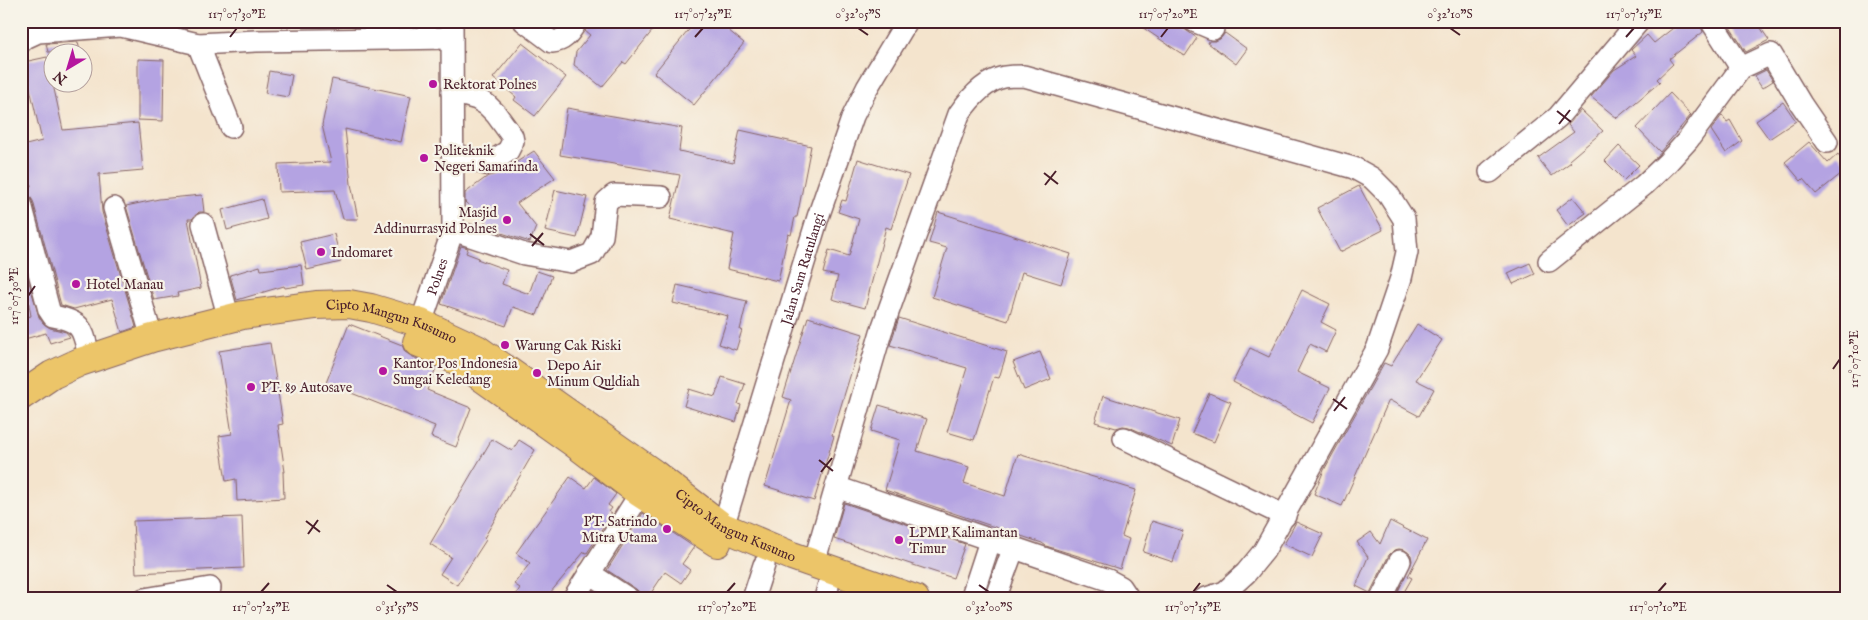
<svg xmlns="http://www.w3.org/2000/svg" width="1868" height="620" font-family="'IM FELL English',serif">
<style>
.building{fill:#b4a3e2}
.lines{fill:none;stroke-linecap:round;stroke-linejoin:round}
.minor-casing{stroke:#866464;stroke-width:24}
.highway-casing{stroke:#866464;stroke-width:30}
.minor{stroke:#fff;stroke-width:21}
.highway{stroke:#ecc569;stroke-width:28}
.ticks{fill:none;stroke:#4a1f2b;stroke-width:2}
.poi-dot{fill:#b5179e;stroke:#f7f3e8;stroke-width:2}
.labels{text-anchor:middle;stroke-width:4.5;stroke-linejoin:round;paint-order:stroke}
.poi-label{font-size:14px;fill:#4a1f2b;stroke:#f7f3e8;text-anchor:start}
.street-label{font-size:14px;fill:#4a1f2b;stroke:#f7f3e8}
.neatline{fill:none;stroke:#4a1f2b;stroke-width:2}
.ticks-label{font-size:12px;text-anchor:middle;fill:#4a1f2b}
</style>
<rect width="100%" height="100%" fill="#f7f3e8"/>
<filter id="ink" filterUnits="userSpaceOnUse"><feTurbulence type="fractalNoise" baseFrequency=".02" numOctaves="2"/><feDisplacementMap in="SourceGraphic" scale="10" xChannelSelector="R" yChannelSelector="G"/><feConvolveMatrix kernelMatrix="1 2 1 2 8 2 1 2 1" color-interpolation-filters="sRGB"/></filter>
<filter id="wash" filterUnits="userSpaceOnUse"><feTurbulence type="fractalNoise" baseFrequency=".0096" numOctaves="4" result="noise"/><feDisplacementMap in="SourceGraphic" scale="20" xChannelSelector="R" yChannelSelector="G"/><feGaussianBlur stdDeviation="1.12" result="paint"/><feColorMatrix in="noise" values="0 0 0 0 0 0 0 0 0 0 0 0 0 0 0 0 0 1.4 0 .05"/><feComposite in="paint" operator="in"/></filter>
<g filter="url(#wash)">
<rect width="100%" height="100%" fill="#f4e4cd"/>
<g id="blocks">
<g class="building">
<polygon points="592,21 660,21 626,64 623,62 602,87 574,65 576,52 590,35 585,31"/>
<polygon points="696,21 717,21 744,43 694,105 654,73"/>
<polygon points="1133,21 1173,21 1197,38 1185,56"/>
<polygon points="1682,21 1699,21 1703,32 1669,59 1673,64 1657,79 1660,82 1623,113 1617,118 1591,97 1614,70 1636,56 1631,50 1647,35 1654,43"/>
<polygon points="1726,21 1756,21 1769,40 1746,52"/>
<polygon points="1225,33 1247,49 1236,64 1208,43 1209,41 1215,41 1220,39"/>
<polygon points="78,42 80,52 48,52 46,44"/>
<polygon points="522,43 566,77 535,116 514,100 516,97 493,78"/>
<polygon points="47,57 63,130 138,123 143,170 99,174 102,212 136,327 122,332 112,299 74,309 61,305 33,201 29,195 21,192 21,187 31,186 22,146 42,141 24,62"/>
<polygon points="138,59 164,60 163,121 138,120"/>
<polygon points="1766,70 1773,81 1762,88 1754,76"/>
<polygon points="269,71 292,75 288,97 265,93"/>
<polygon points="332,79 411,96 401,142 345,129 351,184 358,219 343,219 335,190 279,192 278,164 331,162 322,125"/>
<polygon points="1670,93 1691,115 1660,152 1637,128"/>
<polygon points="1783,102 1796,121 1769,139 1756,121"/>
<polygon points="567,108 682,128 679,151 733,163 740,130 811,146 797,217 795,217 791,235 788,234 778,281 727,269 734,234 670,219 680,175 560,155"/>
<polygon points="1581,110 1603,131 1569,160 1571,162 1552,176 1538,158 1574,132 1568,125"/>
<polygon points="1722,115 1727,122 1730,120 1742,141 1726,153 1711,130"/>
<polygon points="1809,142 1828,163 1838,154 1847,166 1847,169 1816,194 1803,179 1801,181 1785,162"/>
<polygon points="1619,146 1639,165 1624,180 1605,161"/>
<polygon points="534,151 555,178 517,203 536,227 530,242 489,229 480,213 479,215 465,202 465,193 488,176 498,174"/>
<polygon points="858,159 909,175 891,229 886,227 865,308 832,299 838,276 823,273 829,250 849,256 859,219 838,212 842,200 846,201"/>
<polygon points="1359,186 1383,230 1340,252 1317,208"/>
<polygon points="555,190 587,197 577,238 545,231"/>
<polygon points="202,195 204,212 199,212 192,219 188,219 201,288 177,293 178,296 154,300 126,206 159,199"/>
<polygon points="1573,197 1586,213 1568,226 1556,210"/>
<polygon points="262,199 267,219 227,230 222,210"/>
<polygon points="938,212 1071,254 1061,284 1022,272 1008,321 932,297 947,248 929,243"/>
<polygon points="334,234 341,262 307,270 300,242"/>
<polygon points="461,246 468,248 466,253 479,258 477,259 507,270 502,284 529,294 537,271 552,276 537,315 513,307 506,326 441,304"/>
<polygon points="21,254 39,317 43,323 50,328 66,332 70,337 50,343 46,333 21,340 21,319 31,316 26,288 21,289"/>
<polygon points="1530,263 1535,274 1513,284 1508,273"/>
<polygon points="301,265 304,285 285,288 284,286 237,300 230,275 260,266 261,270"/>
<polygon points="677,285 747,301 740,330 742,330 736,350 719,344 728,316 673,303"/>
<polygon points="1302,290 1330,304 1321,322 1336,330 1326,352 1310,344 1297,372 1330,388 1312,423 1233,382 1250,348 1269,357"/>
<polygon points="808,317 863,334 832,435 834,436 814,501 765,486 791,400 783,397"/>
<polygon points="899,318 1007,352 999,378 994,377 974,440 947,432 967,368 890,345"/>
<polygon points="349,324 402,345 405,352 411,356 436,368 427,390 471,408 456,447 431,437 435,426 326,383"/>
<polygon points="1417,324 1442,340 1416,380 1434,389 1419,416 1389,400 1342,506 1314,494 1324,470 1384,363 1391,366"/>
<polygon points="270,343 283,424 278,425 285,472 283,472 284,498 237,501 236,479 226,481 219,436 232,434 219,351"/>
<polygon points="1040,352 1051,379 1024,390 1013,362"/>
<polygon points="722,377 745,384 738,404 741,405 736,422 684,406 689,389 715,397"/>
<polygon points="1209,393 1231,402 1214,442 1192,433"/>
<polygon points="1103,396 1180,420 1172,446 1129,427 1123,426 1116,428 1095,422"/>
<polygon points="879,405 927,419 917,451 969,467 964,483 1005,496 1018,454 1136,490 1122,536 1129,539 1120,569 1046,546 1042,543 885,490 900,440 871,431"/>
<polygon points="492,439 512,451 519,440 535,450 484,538 486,540 457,585 440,574 451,557 430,544"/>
<polygon points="570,477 586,488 594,477 616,494 608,505 612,508 609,512 612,514 587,553 584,552 545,599 513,599 520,588 514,584 530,563 516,553"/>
<polygon points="844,503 965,544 953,578 834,539"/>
<polygon points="643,513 694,547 682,564 690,570 681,583 665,572 647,599 641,599 640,593 636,589 607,570"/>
<polygon points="242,517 244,568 136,573 133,521"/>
<polygon points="1152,521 1183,531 1173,562 1143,552"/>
<polygon points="1390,521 1427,540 1408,576 1412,578 1400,599 1395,598 1412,561 1411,555 1405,550 1399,549 1394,550 1389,555 1370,593 1356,586 1368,557 1357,542 1371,532 1380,544"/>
<polygon points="1296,522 1323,534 1312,557 1284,544"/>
</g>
</g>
</g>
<g filter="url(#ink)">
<use href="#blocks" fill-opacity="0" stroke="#866464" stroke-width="1"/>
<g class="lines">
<defs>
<g id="minor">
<path d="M524,21L552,42C566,41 570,31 577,21"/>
<polyline points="1194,21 1213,29"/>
<polyline points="1711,21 1741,68"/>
<polyline points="21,42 25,38 38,32 121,26 198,44 256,41 452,38"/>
<polyline points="198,44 231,127"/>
<polyline points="452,92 477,99 487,105 496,114 512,136 513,141 508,151 492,162 486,164 452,153"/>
<polyline points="1490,172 1558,117 1639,21"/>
<path d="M21,204L49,310L53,316C85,322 82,330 90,359"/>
<polyline points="114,208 152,338"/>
<polyline points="203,224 229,319"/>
<polyline points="453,230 524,254 571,262 592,254 602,236 606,202 614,195 661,197"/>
<polyline points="1549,261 1644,185 1668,162 1688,140 1741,68 1771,54 1801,104 1827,142"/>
<path id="s1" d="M421,323L453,230L452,21"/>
<polyline points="1124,438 1285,516"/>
<polyline points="836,487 1108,580 1121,587 1129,599"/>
<path id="s2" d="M723,527L818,217L853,116L867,88L907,21"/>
<path d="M814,563L881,332L959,114C970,98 985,81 1004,77C1010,76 1018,76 1024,76L1354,168L1372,178L1388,194L1404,219L1407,252L1401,278L1377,349L1264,551L1246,573L1225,592L1204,599"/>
<polyline points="589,573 629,599"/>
<polyline points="144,599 210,588"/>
<polyline points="573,599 649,480"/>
<polyline points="753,599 764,565"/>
<polyline points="825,599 828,587"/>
<polyline points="971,599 990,541"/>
<polyline points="995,599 1014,547"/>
<polyline points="1381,599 1400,561"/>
</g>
<g id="highway">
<polyline points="417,342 432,348 463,364 574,443 640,493 717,543"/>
<path id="s3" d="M21,396L52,375L80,362L152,338L243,315L316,305L349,304L371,308L421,323L477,349L653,473L723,527L792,556L915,599"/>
</g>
</defs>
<use href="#minor" class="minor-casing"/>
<use href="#highway" class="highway-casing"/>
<use href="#minor" class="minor"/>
<use href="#highway" class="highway"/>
</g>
</g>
<path class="ticks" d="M858,28L868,35M1450,28L1460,35M230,37L237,28M695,37L703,28M1161,37L1168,28M1626,37L1634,28M1557,111L1571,122M1559,124L1570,110M1044,173L1058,184M1045,185L1056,171M530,234L544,245M532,246L543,233M28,296L35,286M1833,369L1840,359M1333,399L1347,409M1334,411L1345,397M819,460L833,471M821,472L832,458M306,521L320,532M308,534L318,520M387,585L397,592M979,585L989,592M261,592L269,583M727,592L735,583M1193,592L1200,583M1658,592L1666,583"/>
<g class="poi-dot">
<circle cx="433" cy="84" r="5"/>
<circle cx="424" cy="158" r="5"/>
<circle cx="507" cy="220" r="5"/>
<circle cx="321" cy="252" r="5"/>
<circle cx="76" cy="284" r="5"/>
<circle cx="505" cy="345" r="5"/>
<circle cx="383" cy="371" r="5"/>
<circle cx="537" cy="373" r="5"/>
<circle cx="251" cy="387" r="5"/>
<circle cx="667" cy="529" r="5"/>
<circle cx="899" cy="540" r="5"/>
</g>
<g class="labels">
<g class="poi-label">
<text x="443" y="89">Rektorat Polnes</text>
<text x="434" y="155">Politeknik<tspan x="434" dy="16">Negeri Samarinda</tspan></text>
<text x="497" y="217" text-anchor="end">Masjid<tspan x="497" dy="16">Addinurrasyid Polnes</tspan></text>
<text x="331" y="257">Indomaret</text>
<text x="86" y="289">Hotel Manau</text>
<text x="515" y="350">Warung Cak Riski</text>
<text x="393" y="368">Kantor Pos Indonesia<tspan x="393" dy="16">Sungai Keledang</tspan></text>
<text x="547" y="370">Depo Air<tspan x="547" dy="16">Minum Quldiah</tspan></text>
<text x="261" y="392">PT. 89 Autosave</text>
<text x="657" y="526" text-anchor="end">PT. Satrindo<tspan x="657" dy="16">Mitra Utama</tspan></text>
<text x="909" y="537">LPMP Kalimantan<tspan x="909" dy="16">Timur</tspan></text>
</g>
<g class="street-label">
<text dy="5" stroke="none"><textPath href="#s2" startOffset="270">Jalan Sam Ratulangi</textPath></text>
<text dy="5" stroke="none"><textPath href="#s1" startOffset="49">Polnes</textPath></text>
<text dy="5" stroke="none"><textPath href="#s3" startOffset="390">Cipto Mangun Kusumo</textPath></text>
<text dy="5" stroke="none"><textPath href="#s3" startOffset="795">Cipto Mangun Kusumo</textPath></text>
</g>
</g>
<rect width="1868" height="620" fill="none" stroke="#f7f3e8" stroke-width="55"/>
<g transform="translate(68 68) rotate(218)"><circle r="24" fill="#f7f3e8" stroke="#b29e9c"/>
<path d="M0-4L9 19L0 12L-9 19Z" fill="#b5179e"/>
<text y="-8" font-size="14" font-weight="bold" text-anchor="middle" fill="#4a1f2b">N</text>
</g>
<rect x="28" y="28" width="1812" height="564" class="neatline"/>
<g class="ticks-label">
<text x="237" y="18">117°07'30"E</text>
<text x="703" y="18">117°07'25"E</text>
<text x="858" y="18">0°32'05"S</text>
<text x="1168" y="18">117°07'20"E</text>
<text x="1450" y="18">0°32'10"S</text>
<text x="1634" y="18">117°07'15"E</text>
<text transform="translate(14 296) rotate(-90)" y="4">117°07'30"E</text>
<text transform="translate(1854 359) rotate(-90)" y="4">117°07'10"E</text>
<text x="261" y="611">117°07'25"E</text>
<text x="397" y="611">0°31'55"S</text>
<text x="727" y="611">117°07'20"E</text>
<text x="989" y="611">0°32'00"S</text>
<text x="1193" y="611">117°07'15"E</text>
<text x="1658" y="611">117°07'10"E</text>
</g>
</svg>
